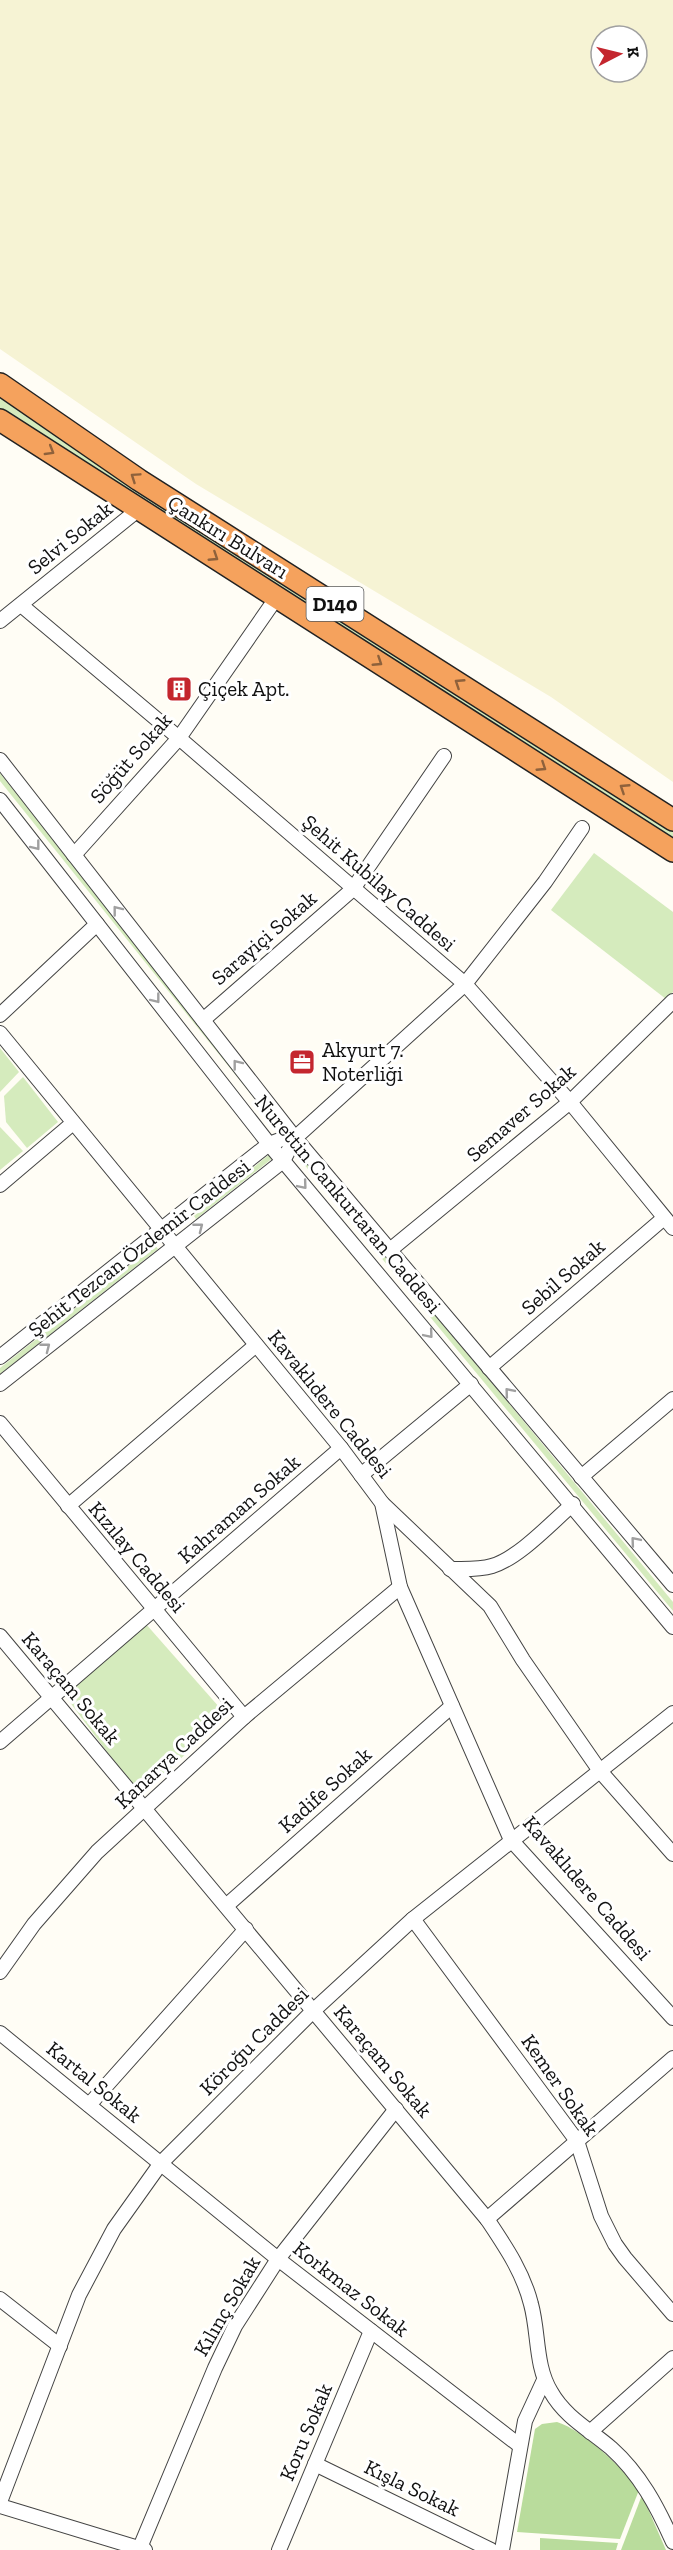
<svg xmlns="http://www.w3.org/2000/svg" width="673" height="2550" font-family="'Zilla Slab',serif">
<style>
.farmland{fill:#f6f3d4;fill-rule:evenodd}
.green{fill:#d5ebbd}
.forest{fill:#b9dc9c}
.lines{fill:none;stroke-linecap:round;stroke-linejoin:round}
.minor-casing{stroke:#444;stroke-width:16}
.highway-casing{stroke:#222;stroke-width:24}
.minor{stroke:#fff;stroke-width:14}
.highway{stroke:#f5a25d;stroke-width:21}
.oneway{stroke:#8e613b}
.oneway2{stroke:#a0a0a0}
.labels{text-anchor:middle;stroke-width:6;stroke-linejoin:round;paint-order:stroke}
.shield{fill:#fff;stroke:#585858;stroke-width:1.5}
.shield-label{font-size:20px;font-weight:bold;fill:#111}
.street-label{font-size:21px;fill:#111;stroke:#fff}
.poi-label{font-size:21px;fill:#111;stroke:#fff;text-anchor:start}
</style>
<rect width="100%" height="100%" fill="#fffdf5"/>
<path class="farmland" d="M0,0H673V782L551,697L196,484L0,349ZM601,36H637V72H601Z"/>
<g class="green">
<polygon points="0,396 673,830 673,841 0,408"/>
<polygon points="0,773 270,1111 266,1113 0,781"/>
<polygon points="594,853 673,912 673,992 666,999 551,910"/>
<polygon points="0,1048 19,1072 0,1092"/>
<polygon points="23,1077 58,1122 27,1148 6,1122 4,1096"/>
<polygon points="0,1127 23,1151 0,1170"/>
<polygon points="271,1153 274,1157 196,1219 194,1216"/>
<polygon points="308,1160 673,1602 673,1611 303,1163"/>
<polygon points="155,1245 158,1249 0,1374 0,1368"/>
<polygon points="145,1623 227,1716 140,1796 63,1693"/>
</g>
<g class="forest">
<path d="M557,2422C585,2431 621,2467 639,2490L620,2539L517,2532L535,2429L542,2424Z"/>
<polygon points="642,2495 666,2550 621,2550"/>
<polygon points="540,2538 618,2543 616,2550 540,2550"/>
</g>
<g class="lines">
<defs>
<g id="minor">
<polyline points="21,605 179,738 465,984 570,1102 673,1228"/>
<polyline points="0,621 139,509"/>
<polyline points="0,760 295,1138 673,1585"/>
<polyline points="0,800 269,1144 673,1627"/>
<polyline points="74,855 179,738 277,597"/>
<polyline points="0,1015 97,924"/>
<polyline points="203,1020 353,889 444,756"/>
<polyline points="0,1033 341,1448 382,1503 400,1587 511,1840 673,2018"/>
<polyline points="0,1185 73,1123"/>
<polyline points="390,1250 570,1102 673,1001"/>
<polyline points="0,1357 269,1144 293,1135"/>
<polyline points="489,1368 664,1218"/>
<polyline points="0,1384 283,1161 295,1138 465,984 545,882 582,828"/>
<polyline points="0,1423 244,1717"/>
<polyline points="361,1475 471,1384"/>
<polyline points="581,1477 673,1399"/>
<polyline points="382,1503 490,1606 523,1660 600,1771 673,1854"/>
<polyline points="68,1506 256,1345"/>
<path d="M450,1569C464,1569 479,1570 492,1566C519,1558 551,1523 573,1504"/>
<path d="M0,1636L487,2219C505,2246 523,2272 531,2304C539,2333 535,2366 551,2392C565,2417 590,2430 611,2448C640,2474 657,2506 673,2542"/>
<polyline points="0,1742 341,1448"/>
<polyline points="226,1906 452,1706"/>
<polyline points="413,1919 577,2141 601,2216 615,2244 625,2258 673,2314"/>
<polyline points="0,1972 34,1924 97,1852 244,1717 400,1587"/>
<polyline points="0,2033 278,2259 519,2445"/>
<polyline points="89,2105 246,1929"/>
<polyline points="487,2219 673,2058"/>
<polyline points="0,2299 60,2346"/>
<polyline points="590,2432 673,2358"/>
<polyline points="315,2464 491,2550"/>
<polyline points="0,2502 79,2295 114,2229 161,2163 314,2010 413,1919 673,1713"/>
<polyline points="0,2506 145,2550"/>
<polyline points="139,2550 215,2368 235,2326 278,2259 396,2109"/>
<polyline points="279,2550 371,2331"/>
<polyline points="502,2550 525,2421 544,2380"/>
</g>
<g id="highway">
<polyline points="0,384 139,480 673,820"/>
<polyline points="0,420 673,851"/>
</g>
</defs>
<use href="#minor" class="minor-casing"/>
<use href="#highway" class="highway-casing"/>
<use href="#minor" class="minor"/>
<use href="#highway" class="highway"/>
</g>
<defs><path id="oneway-chevron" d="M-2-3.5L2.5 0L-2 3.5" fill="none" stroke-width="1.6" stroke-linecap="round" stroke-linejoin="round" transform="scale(1.5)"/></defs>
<g class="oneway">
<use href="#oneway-chevron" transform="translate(50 451) rotate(31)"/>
<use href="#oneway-chevron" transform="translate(135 477) rotate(-146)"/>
<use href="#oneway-chevron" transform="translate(214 557) rotate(33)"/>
<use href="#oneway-chevron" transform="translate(378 662) rotate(33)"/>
<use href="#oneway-chevron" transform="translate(459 683) rotate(-147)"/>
<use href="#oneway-chevron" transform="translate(542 767) rotate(33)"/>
<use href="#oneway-chevron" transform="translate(624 788) rotate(-147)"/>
</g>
<g class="oneway2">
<use href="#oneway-chevron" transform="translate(36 846) rotate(52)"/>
<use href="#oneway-chevron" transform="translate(117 910) rotate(-128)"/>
<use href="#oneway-chevron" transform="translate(156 999) rotate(52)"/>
<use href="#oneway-chevron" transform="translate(237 1064) rotate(-128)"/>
<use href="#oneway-chevron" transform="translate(303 1185) rotate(50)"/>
<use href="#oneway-chevron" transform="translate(199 1227) rotate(-38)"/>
<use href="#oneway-chevron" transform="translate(429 1334) rotate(50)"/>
<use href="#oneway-chevron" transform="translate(46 1347) rotate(-38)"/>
<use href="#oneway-chevron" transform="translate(509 1392) rotate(-130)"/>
<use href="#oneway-chevron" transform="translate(635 1541) rotate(-130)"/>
</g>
<defs>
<symbol id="building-square" viewBox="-11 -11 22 22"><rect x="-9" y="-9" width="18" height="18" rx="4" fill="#c4262e" stroke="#fff"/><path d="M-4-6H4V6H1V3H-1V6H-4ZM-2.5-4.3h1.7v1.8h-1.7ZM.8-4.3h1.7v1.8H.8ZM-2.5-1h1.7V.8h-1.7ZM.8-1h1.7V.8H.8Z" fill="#fff"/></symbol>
<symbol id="office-square" viewBox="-11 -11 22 22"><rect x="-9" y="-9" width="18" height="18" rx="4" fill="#c4262e" stroke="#fff"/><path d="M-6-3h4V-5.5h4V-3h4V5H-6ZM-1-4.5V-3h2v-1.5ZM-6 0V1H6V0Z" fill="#fff"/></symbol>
</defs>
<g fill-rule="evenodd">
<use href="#building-square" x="164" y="674" width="30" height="30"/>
<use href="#office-square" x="287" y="1047" width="30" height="30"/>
</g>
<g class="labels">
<rect class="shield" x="306.5" y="587" width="57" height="34" rx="4.5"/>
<g class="shield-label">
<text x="335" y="611">D140</text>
</g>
<g class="street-label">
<text transform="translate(228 537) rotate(32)" y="7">Çankırı Bulvarı</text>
<text transform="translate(70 538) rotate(-39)" y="7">Selvi Sokak</text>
<text transform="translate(131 758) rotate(-49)" y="7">Söğüt Sokak</text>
<text transform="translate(379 883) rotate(41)" y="7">Şehit Kubilay Caddesi</text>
<text transform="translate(264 938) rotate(-41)" y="7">Sarayiçi Sokak</text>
<text transform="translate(521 1113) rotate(-41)" y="7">Semaver Sokak</text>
<text transform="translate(348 1204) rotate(50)" y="7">Nurettin Cankurtaran Caddesi</text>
<text transform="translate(139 1248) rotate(-38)" y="7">Şehit Tezcan Özdemir Caddesi</text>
<text transform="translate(563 1277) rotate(-41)" y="7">Sebil Sokak</text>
<text transform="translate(330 1404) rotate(51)" y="7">Kavaklıdere Caddesi</text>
<text transform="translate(239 1509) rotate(-41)" y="7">Kahraman Sokak</text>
<text transform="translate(137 1557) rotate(50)" y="7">Kızılay Caddesi</text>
<text transform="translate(71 1688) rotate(50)" y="7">Karaçam Sokak</text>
<text transform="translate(174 1753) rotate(-43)" y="7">Kanarya Caddesi</text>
<text transform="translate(325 1790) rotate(-42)" y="7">Kadife Sokak</text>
<text transform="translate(587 1888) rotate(49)" y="7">Kavaklıdere Caddesi</text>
<text transform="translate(254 2041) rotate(-45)" y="7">Köroğu Caddesi</text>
<text transform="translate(383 2061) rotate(50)" y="7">Karaçam Sokak</text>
<text transform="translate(94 2082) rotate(39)" y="7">Kartal Sokak</text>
<text transform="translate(560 2085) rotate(55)" y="7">Kemer Sokak</text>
<text transform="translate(351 2289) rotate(38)" y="7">Korkmaz Sokak</text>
<text transform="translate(227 2306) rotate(-60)" y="7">Kılınç Sokak</text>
<text transform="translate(306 2432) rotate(-67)" y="7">Koru Sokak</text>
<text transform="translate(412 2488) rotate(26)" y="7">Kışla Sokak</text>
</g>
<g class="poi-label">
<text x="198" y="696">Çiçek Apt.</text>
<text x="322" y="1057">Akyurt 7.<tspan x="322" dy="24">Noterliği</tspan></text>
</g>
</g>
<g transform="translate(619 54) rotate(83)"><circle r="28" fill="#ffffff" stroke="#a0a0a0" stroke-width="1.5"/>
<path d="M0-4.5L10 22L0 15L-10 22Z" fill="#c4262e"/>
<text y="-9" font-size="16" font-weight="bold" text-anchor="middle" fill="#111111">K</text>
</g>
</svg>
